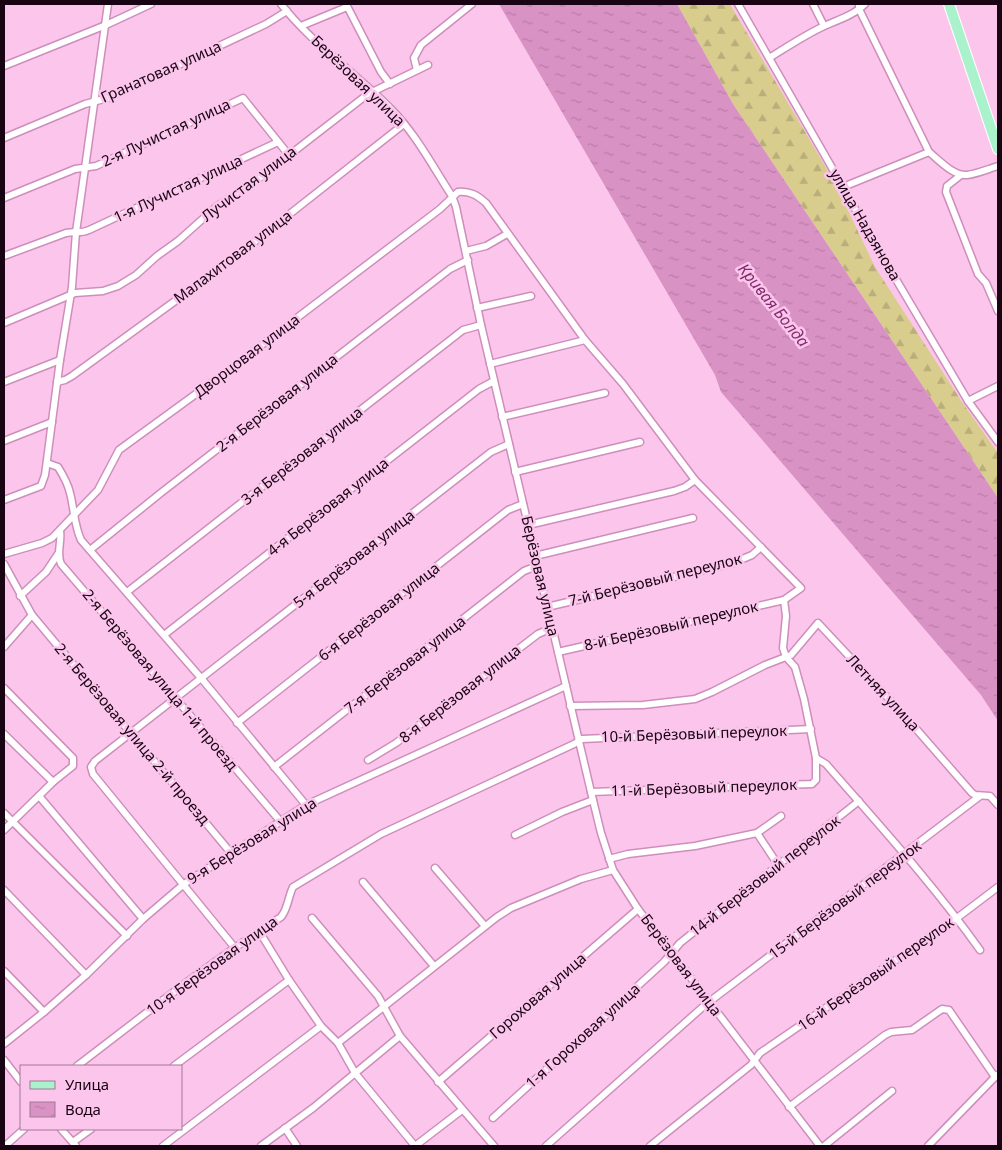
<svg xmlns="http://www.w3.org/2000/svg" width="1002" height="1150" font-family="'Noto Sans',sans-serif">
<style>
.forest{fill:url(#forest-firs)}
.water{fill:url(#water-ripples)}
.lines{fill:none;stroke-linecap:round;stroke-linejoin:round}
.street-casing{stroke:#ce8ebb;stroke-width:9}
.primary-casing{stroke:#fff;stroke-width:12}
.street{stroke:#fff;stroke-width:6}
.primary{stroke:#a9f2cb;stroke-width:10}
.labels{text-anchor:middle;stroke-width:5;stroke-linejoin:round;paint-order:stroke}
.street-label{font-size:15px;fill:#190414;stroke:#fcc6ec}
.water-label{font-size:16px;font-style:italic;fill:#802e6d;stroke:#fcc6ec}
</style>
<defs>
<pattern id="forest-firs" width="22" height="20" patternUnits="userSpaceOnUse" patternTransform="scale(1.25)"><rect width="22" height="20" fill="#d9cd8e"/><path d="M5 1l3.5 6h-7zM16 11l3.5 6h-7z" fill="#baae7a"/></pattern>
<pattern id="water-ripples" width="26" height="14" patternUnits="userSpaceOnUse" patternTransform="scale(1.25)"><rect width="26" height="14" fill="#d992c4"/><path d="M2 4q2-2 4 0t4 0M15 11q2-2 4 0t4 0" fill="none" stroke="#ba7ca8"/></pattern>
</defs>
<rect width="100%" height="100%" fill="#fcc6ec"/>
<polygon class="forest" points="677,4 730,4 835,183 875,267 962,402 998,453 998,498 733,104"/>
<polygon class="water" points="499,4 677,4 733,104 998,498 998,721 981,695 721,392 715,375"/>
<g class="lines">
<defs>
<g id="street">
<path d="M281,4C312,44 356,73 391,109C416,134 433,167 452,196L456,207L481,325L591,792L601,833L613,870L638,909L820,1146"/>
<polyline points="346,4 381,72 390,84"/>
<polyline points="738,4 843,187 865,227 968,401 998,442"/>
<polyline points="813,4 824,26"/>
<polyline points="859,4 859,9 929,152"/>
<polyline points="301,26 347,7"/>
<path d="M769,58C787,47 805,35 824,26C838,20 854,15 865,4"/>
<polyline points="4,66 106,25 151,4"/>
<polyline points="417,70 414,58 421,45 472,4"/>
<polyline points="4,138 85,104 108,98 266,24 287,11"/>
<polyline points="961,175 947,186 946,192 978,274 986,283 998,311"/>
<path d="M843,187L929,152C939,160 953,176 967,175C977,174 988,169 998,166"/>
<polyline points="4,198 75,169 96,166 243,98 288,154"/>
<polyline points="466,251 486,246 507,234"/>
<path d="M4,256L66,233C75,231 80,234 89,230L278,142"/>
<polyline points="477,308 531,296"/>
<polyline points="4,323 75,293 103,291 118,286 136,275 157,256 178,241 216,207 261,177 368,94 428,65"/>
<polyline points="490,364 585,340"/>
<polyline points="4,382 60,360"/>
<polyline points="57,382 65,380 72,376 230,261 404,124"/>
<polyline points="968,401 998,386"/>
<polyline points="502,417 605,393"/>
<polyline points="4,441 52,422"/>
<path d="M47,463L58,467C63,475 68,484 70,493C74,508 74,525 81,540L201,678L306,805"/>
<polyline points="515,472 640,442"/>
<polyline points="4,500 41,486 45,475 60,360 72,287 76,232 108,4"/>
<polyline points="528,525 674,491 685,487 695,480"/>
<path d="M60,531C62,542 56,553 61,564L281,822"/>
<polyline points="90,550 162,492 450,269 468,260"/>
<path d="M4,554L42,543L52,538L98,490L119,450L222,375L440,209L458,192C470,191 477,195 486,203L585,340L623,384L695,480L801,588L784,600L786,616L783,648L786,657L795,667L804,699L816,758V780L812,784L591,792"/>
<polyline points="535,556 693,518"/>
<polyline points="4,564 32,615 231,853"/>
<polyline points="127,592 463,330 481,325"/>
<polyline points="20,596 46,572 58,554"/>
<polyline points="547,607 733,563 752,555 761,547"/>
<polyline points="164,635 479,389 494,381"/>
<polyline points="4,647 32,615"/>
<polyline points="558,652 784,600"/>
<polyline points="4,688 73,758 73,766 53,782 4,830"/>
<polyline points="570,706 643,705 695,699 712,692 765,665 791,655 818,623 904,715 972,793 975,795 990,796 998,805"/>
<polyline points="237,723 508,510 523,504"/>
<polyline points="4,734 53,782"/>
<path d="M816,758L826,764C879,825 933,884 980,950"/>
<polyline points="368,760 396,743 538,634 552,628"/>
<polyline points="274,767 524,571 537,566"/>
<polyline points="39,796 143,919"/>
<polyline points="4,813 127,936"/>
<polyline points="757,833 778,865"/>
<polyline points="515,835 562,812 593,800"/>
<polyline points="609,859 628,854 695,846 757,833 781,816"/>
<polyline points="435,868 485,926"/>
<polyline points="363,882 434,966"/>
<polyline points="4,890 86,975"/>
<polyline points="312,918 378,996 400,1036 494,1146"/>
<polyline points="259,931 289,980 321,1026 338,1043 355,1073 415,1146"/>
<polyline points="235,948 93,774 91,767 95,761 491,452 509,444"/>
<polyline points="4,971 44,1012"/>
<polyline points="338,1043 497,917 511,908 581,879 613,870"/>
<polyline points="4,1044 44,1012 86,975 143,919 184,884 306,805 566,686"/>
<polyline points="4,1060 21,1082"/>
<path d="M77,1066C144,1015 210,962 281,917C288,909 288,897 293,887L381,834L574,744L582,739L811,729"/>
<polyline points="174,1066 289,980"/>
<polyline points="438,1082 638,909"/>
<polyline points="789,1107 885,1035 891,1032 912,1030 942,1009 949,1010 995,1077"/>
<polyline points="493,1118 664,962 680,943 859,801"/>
<polyline points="285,1128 297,1146"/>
<polyline points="61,1129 76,1146"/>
<polyline points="73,1142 91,1129"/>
<polyline points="5,1146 24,1129"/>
<polyline points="163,1146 321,1026"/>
<polyline points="261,1146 313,1108 400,1036"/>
<polyline points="415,1146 462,1110"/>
<polyline points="546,1146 705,1005 980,796"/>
<polyline points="650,1146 751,1065 760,1053 957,918 998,887"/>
<polyline points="824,1146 892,1091"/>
<polyline points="928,1146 997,1075"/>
</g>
<polyline id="primary" points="949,4 998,149"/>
</defs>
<use href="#street" class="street-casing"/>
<use href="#primary" class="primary-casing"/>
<use href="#street" class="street"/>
<use href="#primary" class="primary"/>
</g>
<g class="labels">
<g class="street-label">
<text transform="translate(161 72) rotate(-24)" y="5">Гранатовая улица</text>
<text transform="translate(358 81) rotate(44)" y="5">Берёзовая улица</text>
<text transform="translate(166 133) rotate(-25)" y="5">2-я Лучистая улица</text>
<text transform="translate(249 184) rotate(-37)" y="5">Лучистая улица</text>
<text transform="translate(178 189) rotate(-25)" y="5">1-я Лучистая улица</text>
<text transform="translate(865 225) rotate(60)" y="5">улица Надзянова</text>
<text transform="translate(233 257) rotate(-37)" y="5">Малахитовая улица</text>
<text transform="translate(247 356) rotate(-37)" y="5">Дворцовая улица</text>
<text transform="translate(277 403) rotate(-38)" y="5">2-я Берёзовая улица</text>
<text transform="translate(302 456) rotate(-38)" y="5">3-я Берёзовая улица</text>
<text transform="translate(328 507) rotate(-38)" y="5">4-я Берёзовая улица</text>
<text transform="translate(354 559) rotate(-38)" y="5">5-я Берёзовая улица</text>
<text transform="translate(540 576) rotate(77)" y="5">Берёзовая улица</text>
<text transform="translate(655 580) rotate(-14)" y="5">7-й Берёзовый переулок</text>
<text transform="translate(379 612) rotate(-38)" y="5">6-я Берёзовая улица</text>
<text transform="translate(671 626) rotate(-13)" y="5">8-й Берёзовый переулок</text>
<text transform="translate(405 665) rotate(-38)" y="5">7-я Берёзовая улица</text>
<text transform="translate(160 680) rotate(50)" y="5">2-я Берёзовая улица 1-й проезд</text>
<text transform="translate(883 693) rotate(47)" y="5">Летняя улица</text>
<text transform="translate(460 694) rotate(-38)" y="5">8-я Берёзовая улица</text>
<text transform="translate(132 734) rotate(50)" y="5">2-я Берёзовая улица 2-й проезд</text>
<text transform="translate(694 734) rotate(-2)" y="5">10-й Берёзовый переулок</text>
<text transform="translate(704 788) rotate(-2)" y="5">11-й Берёзовый переулок</text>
<text transform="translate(252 841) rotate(-32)" y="5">9-я Берёзовая улица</text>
<text transform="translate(765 876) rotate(-38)" y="5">14-й Берёзовый переулок</text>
<text transform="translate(845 900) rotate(-37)" y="5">15-й Берёзовый переулок</text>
<text transform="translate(681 965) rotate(53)" y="5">Берёзовая улица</text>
<text transform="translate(212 966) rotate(-36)" y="5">10-я Берёзовая улица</text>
<text transform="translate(876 974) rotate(-35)" y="5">16-й Берёзовый переулок</text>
<text transform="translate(538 996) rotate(-41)" y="5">Гороховая улица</text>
<text transform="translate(583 1036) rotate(-42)" y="5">1-я Гороховая улица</text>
</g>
<g class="water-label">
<text transform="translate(774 305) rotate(51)" y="6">Кривая Болда</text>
</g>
</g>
<rect width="1002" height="1150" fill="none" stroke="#190414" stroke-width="10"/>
<rect x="20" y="1065" width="162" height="65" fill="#fcc6ec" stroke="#a17896"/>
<rect x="30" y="1081" width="25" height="8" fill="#a9f2cb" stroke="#a17896"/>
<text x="65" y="1090" font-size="15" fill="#190414">Улица</text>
<rect x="30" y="1102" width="25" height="15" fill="url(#water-ripples)" stroke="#a17896"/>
<text x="65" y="1115" font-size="15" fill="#190414">Вода</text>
</svg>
